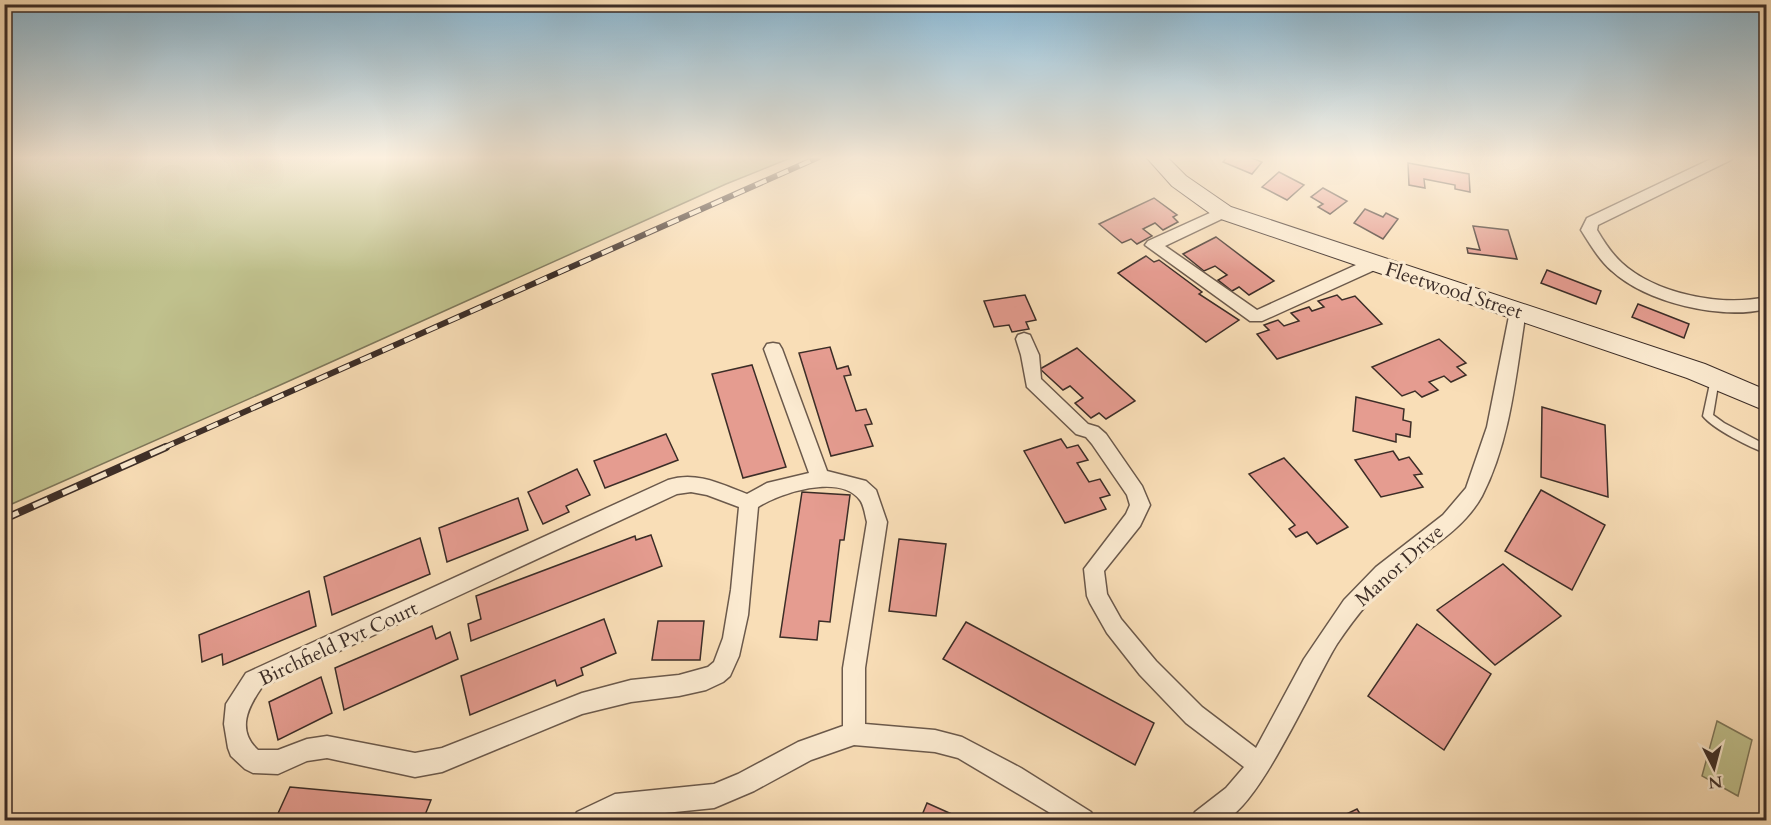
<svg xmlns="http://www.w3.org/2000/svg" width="1771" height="825" font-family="Cardo,serif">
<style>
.green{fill:#c0c18d;stroke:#7e775a;stroke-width:1.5}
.building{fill:#e59c90;stroke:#3c2d27;stroke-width:1.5}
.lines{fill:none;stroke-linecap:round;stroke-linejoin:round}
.lane-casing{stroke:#6b594b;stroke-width:3}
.street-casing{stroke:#6b594b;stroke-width:3}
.secondary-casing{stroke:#3c2d27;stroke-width:2}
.lane{fill:#fbead0;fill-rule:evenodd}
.street{fill:#fbead0;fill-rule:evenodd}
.secondary{fill:#fbead0;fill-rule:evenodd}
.rail-far1-casing{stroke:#3c2d27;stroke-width:6}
.rail-casing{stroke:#3c2d27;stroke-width:8}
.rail-far1{stroke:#fbead0;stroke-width:4;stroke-dasharray:12;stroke-linecap:butt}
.rail{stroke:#fbead0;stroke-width:5;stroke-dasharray:16;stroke-linecap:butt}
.labels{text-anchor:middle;stroke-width:6;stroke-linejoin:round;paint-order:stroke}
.street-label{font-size:20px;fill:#3c2d27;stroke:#fbead0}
</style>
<rect width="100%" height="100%" fill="#f9deb7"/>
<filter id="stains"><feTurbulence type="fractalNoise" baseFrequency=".00333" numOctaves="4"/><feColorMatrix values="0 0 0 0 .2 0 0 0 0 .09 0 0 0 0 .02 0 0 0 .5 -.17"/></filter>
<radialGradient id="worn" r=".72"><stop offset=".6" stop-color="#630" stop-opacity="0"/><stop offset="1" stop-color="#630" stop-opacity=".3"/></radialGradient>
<g class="green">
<polygon points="5,157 793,157 726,184 278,386 5,507"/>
<polygon points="1717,721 1752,740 1738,796 1702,776"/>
</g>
<g class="building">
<polygon points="1227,157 1249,157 1262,162 1252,174 1223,162"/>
<polygon points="1408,163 1469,174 1470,192 1455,189 1455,185 1424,179 1425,188 1409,185"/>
<polygon points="1279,172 1304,185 1287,200 1262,187"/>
<polygon points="1323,188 1347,201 1330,214 1318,207 1323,204 1311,197"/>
<polygon points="1154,198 1177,215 1173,217 1178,222 1163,230 1155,223 1143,229 1152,236 1137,244 1131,239 1122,243 1099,224"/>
<polygon points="1365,209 1383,217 1386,213 1398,219 1383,239 1354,223"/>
<polygon points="1473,226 1508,230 1517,259 1468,253 1467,248 1480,250"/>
<polygon points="1216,237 1274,281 1249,295 1239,287 1232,291 1218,280 1227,275 1215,266 1204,271 1183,254"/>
<polygon points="1146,256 1154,262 1159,260 1202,292 1199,294 1239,320 1206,342 1118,273"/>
<polygon points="1547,270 1601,291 1596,304 1541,283"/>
<polygon points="1025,295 1036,320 1026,322 1029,329 1012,332 1009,325 994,327 984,301"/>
<polygon points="1337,295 1342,300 1355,296 1382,324 1277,359 1257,334 1269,330 1264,325 1278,320 1284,326 1299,321 1291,313 1309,307 1312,311 1324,307 1318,301"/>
<polygon points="1638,304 1689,324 1684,338 1632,317"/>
<polygon points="1439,339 1466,363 1457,367 1466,375 1451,382 1444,376 1429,382 1438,390 1422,397 1415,391 1402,396 1372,367"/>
<polygon points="830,347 837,369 848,366 851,375 844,376 856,411 866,409 872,424 865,425 873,446 831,456 799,353"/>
<polygon points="1077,348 1135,401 1106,419 1099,413 1091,418 1075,403 1083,398 1070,386 1063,390 1040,369"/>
<polygon points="752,365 786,467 743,478 712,374"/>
<polygon points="1356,397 1404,409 1403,420 1411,422 1410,437 1396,434 1396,442 1353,431"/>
<polygon points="1542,407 1605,425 1608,497 1541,477"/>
<polygon points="666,434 678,460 605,488 594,461"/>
<polygon points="1061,439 1067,448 1078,445 1088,460 1077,463 1089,482 1100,479 1110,495 1100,498 1106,509 1065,523 1024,451"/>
<polygon points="1393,451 1399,460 1409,457 1422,474 1414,475 1423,487 1381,497 1355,460"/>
<polygon points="1284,458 1348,527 1317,544 1307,532 1296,537 1289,529 1295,525 1249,474"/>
<polygon points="577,469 590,495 566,506 569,512 543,524 528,492"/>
<polygon points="1541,490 1605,525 1572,590 1505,551"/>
<polygon points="802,492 850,495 844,540 840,540 830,622 819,621 817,640 780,637"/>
<polygon points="518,498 528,530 447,562 439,528"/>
<polygon points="651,535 662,566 471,641 468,624 481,619 476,596 635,536 636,540"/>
<polygon points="420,538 430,574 332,615 324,577"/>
<polygon points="899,539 946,544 936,616 889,611"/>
<polygon points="1503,564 1561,616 1495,665 1437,610"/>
<polygon points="309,591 316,626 223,665 222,654 202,662 199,635"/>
<polygon points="604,619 616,653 581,668 583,675 557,686 555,680 470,715 461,676"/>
<polygon points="658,621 704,621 700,660 652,660"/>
<polygon points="966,622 1154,723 1135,765 943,659"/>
<polygon points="1417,624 1491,674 1444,750 1368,696"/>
<polygon points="432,626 436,639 450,632 458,659 344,710 335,668"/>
<polygon points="321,677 332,713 278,740 269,702"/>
<polygon points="290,787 431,800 423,820 275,820"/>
<polygon points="927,803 965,820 920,820"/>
<polygon points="1357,809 1364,820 1334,820"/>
</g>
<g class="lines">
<defs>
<path id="lane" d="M1715,376L1719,379L1713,415L1724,423L1766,445V453C1751,448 1713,429 1703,416L1711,379Z"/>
<g id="street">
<path d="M1715,157H1733L1731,160L1598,225L1597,230C1604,242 1612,254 1622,263C1656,294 1722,307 1766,297V309C1721,320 1647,303 1612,271C1599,260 1590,244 1581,230L1587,218Z"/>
<polygon points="1223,207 1228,208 1231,212 1228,216 1165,246 1257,310 1367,260 1379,260 1381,264 1379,268 1262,321 1250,321 1145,245 1148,241"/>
<path d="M1518,305L1524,307L1526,311C1516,372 1511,440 1482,496C1464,529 1428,549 1399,572C1375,592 1355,617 1337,644C1316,677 1257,812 1223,820C1214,823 1201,820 1191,820L1195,812L1226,788L1244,767L1186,723L1140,675L1107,633L1090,603L1087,596L1084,569L1126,514L1130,505L1127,495L1092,444L1086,437L1076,434L1027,387L1021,355L1016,339L1018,335L1024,333L1030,335L1039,355L1041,379L1088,424L1098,427L1106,434L1142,486L1150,505L1140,526L1104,571L1107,594L1121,619L1156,661L1202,707L1256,748L1304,659L1344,600L1376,567L1443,515L1466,488L1487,427L1510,311L1512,307Z"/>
<path d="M773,343L779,344L782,349L827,471L866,481L876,490L887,522L865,668V724L935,730L962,737L1021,768L1091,812L1095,820H1062L958,758L935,752L854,745L811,760L754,791L714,808L616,818L610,820H573L577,812L615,794L714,784L738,774L798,742L843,726V668L867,522C865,515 864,505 860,500C840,473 780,493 758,507L748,615L739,656L730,676L723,682L706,690L679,696L631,702L582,714L442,772L415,777L327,758L307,761L278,774L253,773L245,769L231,756L228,748L224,724L226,704L246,673L668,480C696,471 721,484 747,494L767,483L809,473L764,349L767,344ZM691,492L707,495L739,507L731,590L723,638L714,662L708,667L679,675L631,680L582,693L442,748L415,753L327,736L307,739L278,750H258C236,730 248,707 262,687L677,494Z"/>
</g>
<polygon id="secondary" points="1146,157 1167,157 1186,176 1231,207 1705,364 1766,390 1766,411 1687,378 1215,217 1172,186"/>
</defs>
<use href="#lane" class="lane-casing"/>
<use href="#street" class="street-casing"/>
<use href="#secondary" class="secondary-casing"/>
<use href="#lane" class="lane"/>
<use href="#street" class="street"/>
<use href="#secondary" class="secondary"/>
<defs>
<polyline id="rail-far1" points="163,448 819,157"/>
<polyline id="rail" points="4,519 166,447"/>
</defs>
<use href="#rail-far1" class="rail-far1-casing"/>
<use href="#rail" class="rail-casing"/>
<use href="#rail-far1" class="rail-far1"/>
<use href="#rail" class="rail"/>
</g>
<linearGradient id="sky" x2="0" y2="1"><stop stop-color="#8ab7d2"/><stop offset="0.58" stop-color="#fcf0df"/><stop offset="1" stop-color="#fcf0df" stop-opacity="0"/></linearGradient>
<rect width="1771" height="272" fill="url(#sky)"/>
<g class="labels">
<g class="street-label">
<text transform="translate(1454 290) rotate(18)" y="7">Fleetwood Street</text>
<text transform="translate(1399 565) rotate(-42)" y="7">Manor Drive</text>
<text transform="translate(338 643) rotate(-25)" y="7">Birchfield Pvt Court</text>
</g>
</g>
<rect width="1771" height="825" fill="none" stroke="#f9deb7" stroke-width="24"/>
<rect x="6" y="6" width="1759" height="813" fill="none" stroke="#3c2d27" stroke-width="3"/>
<rect x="12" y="12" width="1747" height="801" fill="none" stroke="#3c2d27" stroke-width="1.5"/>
<g transform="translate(1714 768) rotate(174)" stroke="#fbead0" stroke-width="4.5" paint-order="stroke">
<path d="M0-4.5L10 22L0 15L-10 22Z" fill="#3c2d27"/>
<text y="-9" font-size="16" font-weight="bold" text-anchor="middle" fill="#3c2d27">N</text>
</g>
<rect width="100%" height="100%" filter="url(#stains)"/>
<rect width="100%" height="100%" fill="url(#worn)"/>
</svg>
